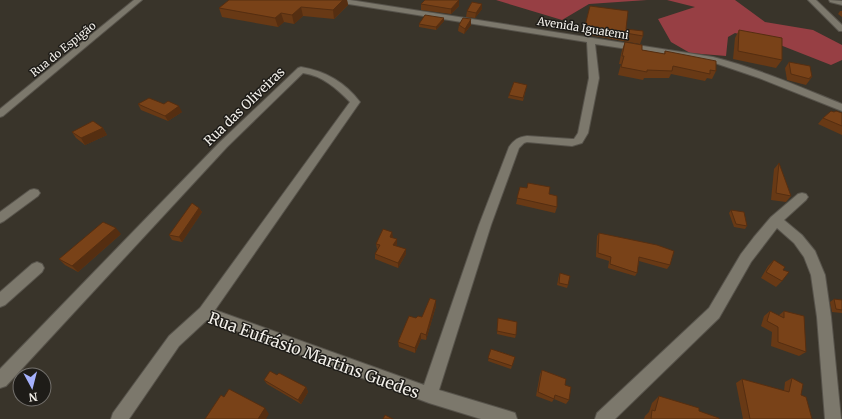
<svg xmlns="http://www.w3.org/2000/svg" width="842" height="419" font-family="Merriweather,serif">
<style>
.forest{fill:#973f44}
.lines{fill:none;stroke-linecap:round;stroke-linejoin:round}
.minor-casing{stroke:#57534b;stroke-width:2}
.minor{fill:#7c786c;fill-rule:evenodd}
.wall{fill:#683915}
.shaded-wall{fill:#552e11}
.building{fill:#794218;stroke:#552e11}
.labels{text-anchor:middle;stroke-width:3;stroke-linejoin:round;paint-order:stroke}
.far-street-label{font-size:11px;fill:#f2efe9;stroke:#1e1c18}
.street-label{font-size:13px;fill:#f2efe9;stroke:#1e1c18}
.near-street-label{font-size:16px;fill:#f2efe9;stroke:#1e1c18}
</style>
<rect width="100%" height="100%" fill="#39342a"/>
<g class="forest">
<polygon points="496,0 647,0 589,4 562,20"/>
<polygon points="667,0 735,0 765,22 813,30 842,45 842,60 831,65 775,43 735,33 728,37 726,56 690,53 671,42 658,19 695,7"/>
</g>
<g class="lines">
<defs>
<g id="minor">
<polygon points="134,0 142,0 3,116 0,117 0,109"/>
<path d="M332,0H350L713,57C757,68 800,87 842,104V111L759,78L712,62L595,44L599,78L588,133L582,143L572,146L527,142L524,143L519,148L491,225L439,390L509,411L515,413L517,419H481L429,403L207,320L179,346L129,419H111L113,413L169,336L200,308L350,102C336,88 323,76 303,73L227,147L6,386L0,388V369L219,143L298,68L301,67C325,71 345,82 360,102L215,310L424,385L479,225L509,147C514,140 518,137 527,136L572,139H574L578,133L589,78L587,42L336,2Z"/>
<polygon points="808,0 816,0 842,25 842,31 839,31"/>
<polygon points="829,0 842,1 842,5 830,2"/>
<polygon points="34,189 38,190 40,193 38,196 4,221 0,223 0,212 30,190"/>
<polygon points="802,193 806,194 808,197 806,200 784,220 802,235 815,251 825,275 831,317 841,419 825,419 817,317 811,275 804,257 794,243 777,228 751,262 719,318 615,419 595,419 597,413 709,308 741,254 754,237 771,217 798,194"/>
<polygon points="37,262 42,264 44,268 42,272 5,305 0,307 0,292 32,264"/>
</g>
</defs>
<use href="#minor" class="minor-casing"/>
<use href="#minor" class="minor"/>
</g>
<g class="wall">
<polygon points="229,0 347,0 348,5 334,19 303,16 294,24 284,22 278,27 222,17 219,8"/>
<polygon points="421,4 459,6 451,14 421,10"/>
<polygon points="590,6 626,29 643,36 640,44 583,34"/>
<polygon points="482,9 475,18 466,17 467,11"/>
<polygon points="840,11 842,11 842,17 838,14"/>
<polygon points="444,21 436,30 419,27 419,24"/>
<polygon points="459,25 471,25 464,34 458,31"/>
<polygon points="739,30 782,60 776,68 733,59 735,38"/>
<polygon points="625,42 642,50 664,54 665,51 716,71 712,79 707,78 705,81 671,74 669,78 644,78 643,80 618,75 621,64 619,64 622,50"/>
<polygon points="789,62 812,77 806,85 787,80 785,68"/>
<polygon points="527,85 523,101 508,98 509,95"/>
<polygon points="138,104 164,104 182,112 168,121 141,110"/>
<polygon points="834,112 842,113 842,135 818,124 823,118"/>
<polygon points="103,128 107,135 85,145 76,138 72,132"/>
<polygon points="779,163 791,196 786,202 771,200 774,169"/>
<polygon points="528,183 549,194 557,207 555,213 516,204 520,187 527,188"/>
<polygon points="199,208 202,212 182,242 172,240 169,235"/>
<polygon points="731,210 747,226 745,229 734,227 729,213"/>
<polygon points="392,232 392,238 397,239 397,244 396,246 406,249 406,254 398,268 375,259 375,254 378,249 377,249 376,244"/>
<polygon points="599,233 670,265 667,269 639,261 637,273 635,276 608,268 609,261 596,257 597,236"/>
<polygon points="121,234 78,272 65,265 59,259"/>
<polygon points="774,260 783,270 782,281 776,287 761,278 768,266"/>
<polygon points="560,273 568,285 567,288 557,285 559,275"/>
<polygon points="834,299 842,300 842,313 832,312 830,302"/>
<polygon points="436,306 426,340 421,339 415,353 399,347 398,342 416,318 422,317"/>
<polygon points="770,311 778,316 784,311 806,352 799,356 771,346 772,332 761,326 764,316"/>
<polygon points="498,318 516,335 515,338 497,334"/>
<polygon points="491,349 515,357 511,369 488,361"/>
<polygon points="542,370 565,385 569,400 566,404 554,399 552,402 536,396 540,374"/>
<polygon points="277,375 306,387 308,392 301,404 267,384 264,380"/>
<polygon points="792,378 801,395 812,419 743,419 736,383 742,379 784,391 785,382"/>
<polygon points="659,396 699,411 719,419 644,419 645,416 649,412 652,403"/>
</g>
<g class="shaded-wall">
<polygon points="343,0 347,0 348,5 334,19 333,10"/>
<polygon points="459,0 459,6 451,14 451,9"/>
<polygon points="482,4 482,9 475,18 476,13"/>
<polygon points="301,7 303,16 294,24 292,15"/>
<polygon points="281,13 284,22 278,27 275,18"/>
<polygon points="444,18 444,21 436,30 436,27"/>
<polygon points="471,19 471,25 464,34 465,29"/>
<polygon points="179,106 182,112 168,121 165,116"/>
<polygon points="103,128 107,135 85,145 81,138"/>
<polygon points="199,208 202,212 182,242 179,237"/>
<polygon points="116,228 121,234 78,272 72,266"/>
<polygon points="392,232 393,237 390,242 390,237"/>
<polygon points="397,239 397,244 394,250 393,245"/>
<polygon points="406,249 406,254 398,268 398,263"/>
<polygon points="436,300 436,306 426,340 426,335"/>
<polygon points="421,333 421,339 415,353 415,348"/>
<polygon points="306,387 308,392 301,404 298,400"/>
<polygon points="265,408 269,414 266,419 258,419"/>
</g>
<g class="building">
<polygon points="229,0 343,0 333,10 301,7 292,15 281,13 275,18 219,8"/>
<polygon points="425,0 459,0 451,9 421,4"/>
<polygon points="472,2 482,4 476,13 467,11"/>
<polygon points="590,6 628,11 626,29 643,31 643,36 585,26"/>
<polygon points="425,15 444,18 436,27 419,24"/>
<polygon points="463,18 471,19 465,29 459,25"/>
<polygon points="739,30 782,38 782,60 738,51"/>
<polygon points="625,42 642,45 642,50 665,54 665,51 716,61 716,71 710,70 710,74 673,66 672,71 647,70 647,72 621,67 624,56 622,56"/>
<polygon points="789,62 810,66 812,77 810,77 810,79 791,74"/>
<polygon points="514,82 527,85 523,98 509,95"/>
<polygon points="149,98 164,104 168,101 179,106 165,116 138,104"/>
<polygon points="831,111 834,112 836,111 842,113 842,126 823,118"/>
<polygon points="93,121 103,128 81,138 72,132"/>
<polygon points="779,163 791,196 776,193"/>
<polygon points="528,183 550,187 549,194 557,196 557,207 517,198 520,187 527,188"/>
<polygon points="192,203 199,208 179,237 169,235"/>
<polygon points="731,210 744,212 747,226 736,224"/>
<polygon points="103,222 116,228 72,266 59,259"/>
<polygon points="383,229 392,232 390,237 397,239 393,245 406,249 398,263 375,254 380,245 376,244"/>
<polygon points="599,233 657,245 674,251 670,265 639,257 637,273 610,264 611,257 598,253"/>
<polygon points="774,260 785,267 783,270 789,272 782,281 766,272"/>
<polygon points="560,273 570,276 568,285 559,283"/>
<polygon points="430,298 436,300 426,335 421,333 415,348 398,342 409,316 416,318 418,316 422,317"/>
<polygon points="834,299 842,300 842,310 836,309"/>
<polygon points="770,311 784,318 784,311 804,316 806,352 778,342 778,327 767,321"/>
<polygon points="498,318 517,322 516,335 497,331"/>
<polygon points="491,349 515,357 512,366 488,358"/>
<polygon points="542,370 566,379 565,385 571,387 569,400 555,395 554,399 538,392"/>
<polygon points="270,371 277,375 279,373 306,387 298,400 264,380"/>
<polygon points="792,378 803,384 801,395 806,397 812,419 750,419 742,379 789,392"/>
<polygon points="229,389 265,408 258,419 205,419 221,395 224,397"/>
<polygon points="659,396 699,408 699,411 719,418 719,419 651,419 652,410 655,411"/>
<polygon points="385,415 393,419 383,419"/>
</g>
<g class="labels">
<g class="far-street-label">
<text transform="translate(583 28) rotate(9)" y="4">Avenida Iguatemi</text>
<text transform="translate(63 49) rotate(-39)" y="4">Rua do Espigão</text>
</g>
<g class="street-label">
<text transform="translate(244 106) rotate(-44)" y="5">Rua das Oliveiras</text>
</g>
<g class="near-street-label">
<text transform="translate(314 355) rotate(20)" y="6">Rua Eufrásio Martins Guedes</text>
</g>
</g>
<g transform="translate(32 387) rotate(173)"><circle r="19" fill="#1e1c18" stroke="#73706c"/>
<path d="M0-3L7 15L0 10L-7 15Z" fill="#a5b1fc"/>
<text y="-6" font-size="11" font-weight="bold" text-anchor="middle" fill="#f2efe9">N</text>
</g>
</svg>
